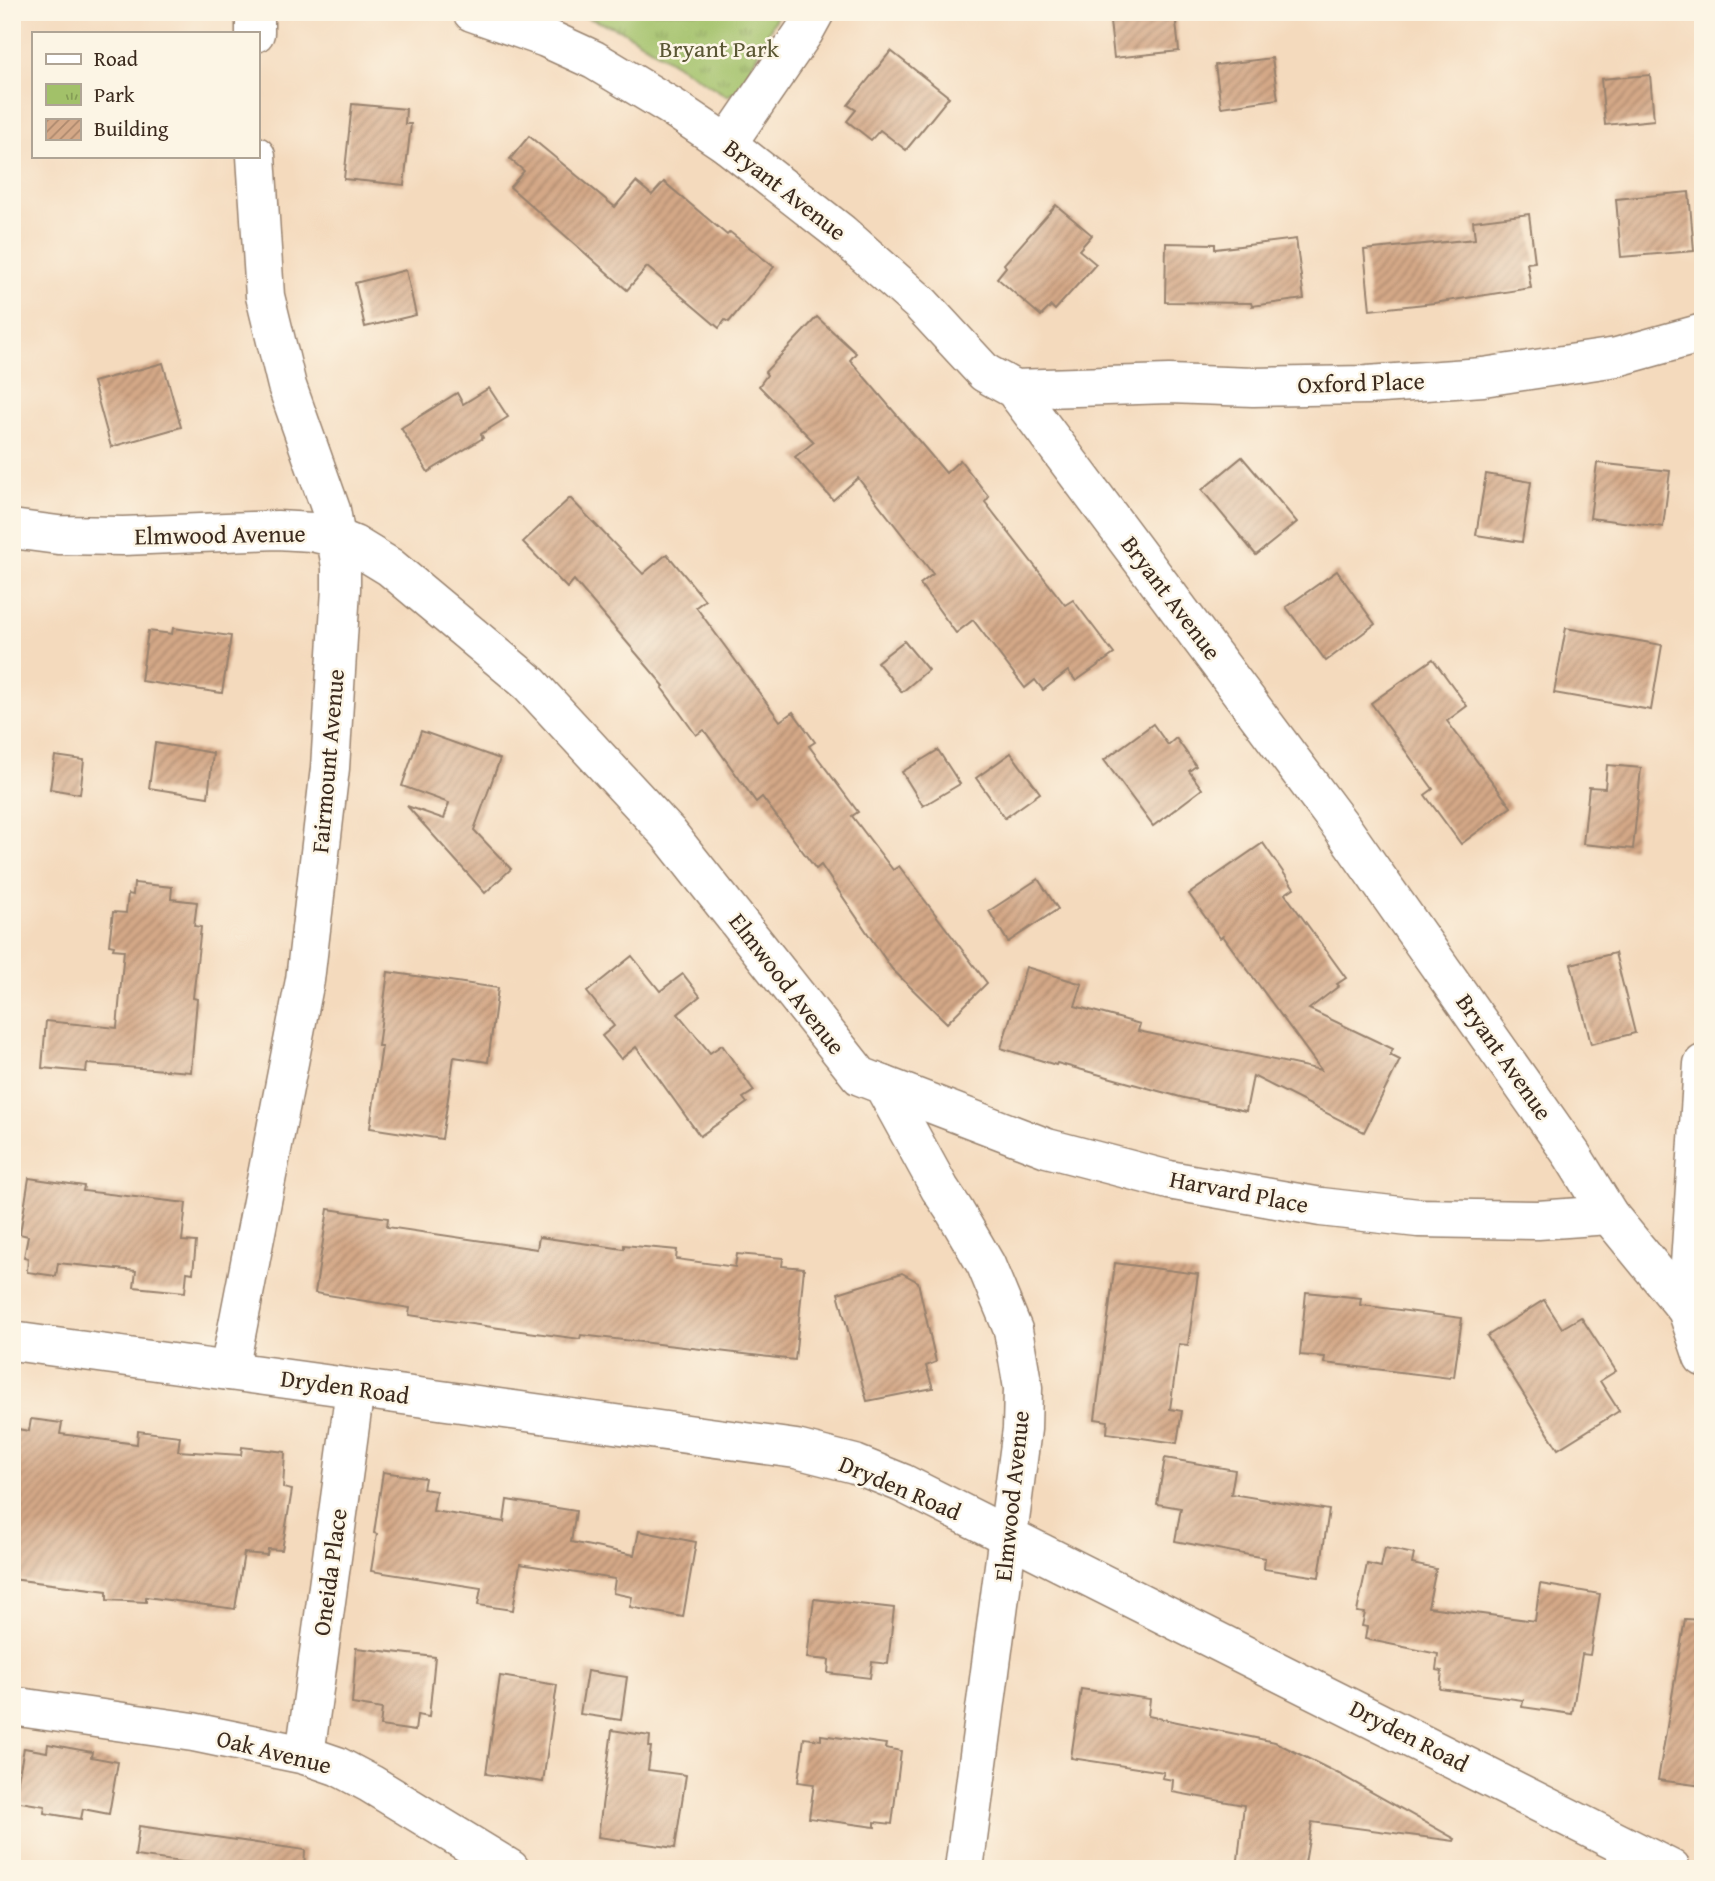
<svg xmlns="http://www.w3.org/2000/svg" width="1715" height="1881" font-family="'Gentium Book Plus',serif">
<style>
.park{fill:url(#park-tufts);stroke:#6e7644;stroke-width:2}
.building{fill:url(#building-hatch)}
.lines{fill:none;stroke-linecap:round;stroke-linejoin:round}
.minor-casing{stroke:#98826e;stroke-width:41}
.tertiary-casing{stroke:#98826e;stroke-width:41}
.minor{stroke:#fff;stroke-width:38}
.tertiary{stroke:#fff;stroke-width:38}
.labels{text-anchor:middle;stroke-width:5;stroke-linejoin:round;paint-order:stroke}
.park-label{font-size:24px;fill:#5a5734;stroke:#fcf5e5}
.street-label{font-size:24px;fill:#3b2a1e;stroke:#fcf5e5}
</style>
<defs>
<pattern id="park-tufts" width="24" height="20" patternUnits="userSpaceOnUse" patternTransform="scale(1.75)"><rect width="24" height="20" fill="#a2c169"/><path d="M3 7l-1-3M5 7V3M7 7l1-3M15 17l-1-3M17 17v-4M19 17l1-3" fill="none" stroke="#859d56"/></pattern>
<pattern id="building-hatch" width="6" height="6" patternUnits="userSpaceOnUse" patternTransform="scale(1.75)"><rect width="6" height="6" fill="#d4a887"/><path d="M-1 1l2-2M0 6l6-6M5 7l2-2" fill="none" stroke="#ad896e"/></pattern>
</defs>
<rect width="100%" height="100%" fill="#fcf5e5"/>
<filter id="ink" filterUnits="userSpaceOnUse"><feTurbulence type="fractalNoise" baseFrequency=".0143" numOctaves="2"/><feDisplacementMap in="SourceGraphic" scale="14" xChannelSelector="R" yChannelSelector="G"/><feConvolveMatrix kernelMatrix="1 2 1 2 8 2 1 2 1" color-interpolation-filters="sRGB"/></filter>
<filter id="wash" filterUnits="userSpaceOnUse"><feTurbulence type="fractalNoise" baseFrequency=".00686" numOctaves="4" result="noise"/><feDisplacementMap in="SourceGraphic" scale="28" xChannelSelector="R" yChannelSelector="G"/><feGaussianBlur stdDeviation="1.57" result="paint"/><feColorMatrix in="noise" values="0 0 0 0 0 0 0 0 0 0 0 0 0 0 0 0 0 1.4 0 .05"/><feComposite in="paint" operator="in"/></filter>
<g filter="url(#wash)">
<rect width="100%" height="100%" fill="#f4dabd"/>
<polygon class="park" points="572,12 779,12 739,91 727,96 621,30"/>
<g id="blocks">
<g class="building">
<polygon points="1109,12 1175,12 1179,51 1114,58"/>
<polygon points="891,51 949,97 906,150 880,130 871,140 847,121 856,110 848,105"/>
<polygon points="1272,58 1278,99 1221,107 1215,65"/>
<polygon points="1650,75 1654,120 1605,125 1601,79"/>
<polygon points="352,104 406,109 405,124 411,124 404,185 344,179"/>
<polygon points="529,136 615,207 636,182 652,195 664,182 727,235 730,232 774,267 729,322 725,320 719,328 647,267 627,290 510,187 524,171 510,159"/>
<polygon points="1689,192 1694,251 1621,257 1616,199"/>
<polygon points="1056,205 1092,235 1079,250 1096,264 1055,310 1051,306 1041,316 997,278 1006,267 1004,264"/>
<polygon points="1529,214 1535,262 1527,263 1531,288 1434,303 1370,310 1364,250 1475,239 1473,221"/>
<polygon points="1296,239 1304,299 1252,306 1251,303 1165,302 1166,243 1215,244 1215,249"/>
<polygon points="406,270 416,315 365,327 355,283"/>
<polygon points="817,317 856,353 850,360 946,473 960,460 989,497 985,502 1065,605 1073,600 1114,654 1076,681 1068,671 1043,690 1035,680 1025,688 973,620 956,633 920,584 933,574 858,478 833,500 795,457 814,442 759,386 767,375 765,372"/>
<polygon points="163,363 181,427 111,447 93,382"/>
<polygon points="489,388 508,417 481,434 483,438 428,472 401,428 457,393 463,404"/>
<polygon points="1242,457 1297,522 1256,555 1202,490"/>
<polygon points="1597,463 1670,471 1663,527 1590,518"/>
<polygon points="1486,474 1531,482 1522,542 1476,535"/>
<polygon points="570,498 643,574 667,554 705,600 696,607 780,721 793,712 815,742 809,746 858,812 852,816 893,870 899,866 987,983 947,1023 892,969 821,865 816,869 762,797 756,802 704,730 696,735 662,688 664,686 574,580 567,588 523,542"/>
<polygon points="1337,571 1375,624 1326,661 1286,607"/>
<polygon points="173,628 231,636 222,693 141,681 148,631 172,634"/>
<polygon points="1566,628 1662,645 1651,710 1554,693"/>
<polygon points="904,641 928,670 902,692 877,662"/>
<polygon points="1433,659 1467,706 1447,721 1511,807 1461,844 1425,795 1433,789 1371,703"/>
<polygon points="1153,724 1168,745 1176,738 1196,766 1189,771 1202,789 1153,826 1104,760"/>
<polygon points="421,731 500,759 474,830 511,869 485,893 407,806 444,819 449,803 402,786"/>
<polygon points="155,743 213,753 208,797 149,788"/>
<polygon points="938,750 960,784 923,806 902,772"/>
<polygon points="1011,753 1040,793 1005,818 976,778"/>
<polygon points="55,756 84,760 80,794 50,789"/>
<polygon points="1607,765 1641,768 1633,849 1583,844 1589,787 1605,788"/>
<polygon points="1263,843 1294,888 1285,894 1346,978 1337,984 1339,986 1309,1009 1393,1049 1390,1055 1400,1060 1364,1132 1253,1076 1246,1111 1184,1098 1057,1063 1056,1065 1001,1048 1026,967 1082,984 1075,1006 1140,1024 1138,1031 1321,1070 1223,936 1220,938 1189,894"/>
<polygon points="1038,879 1058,909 1008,942 989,911"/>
<polygon points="134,883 172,887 171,899 197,902 194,926 201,927 193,998 197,999 191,1072 87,1064 86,1072 42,1068 46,1021 117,1028 124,950 113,949 114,946 109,945 113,912 126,913 128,894 133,895"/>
<polygon points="1615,953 1635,1033 1591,1044 1571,964"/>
<polygon points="632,956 660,991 683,974 700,996 678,1014 710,1053 722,1045 754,1091 743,1098 747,1103 700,1136 636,1047 621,1059 602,1036 614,1026 587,992"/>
<polygon points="388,972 498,988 488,1062 454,1057 442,1139 370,1128 382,1046 378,1046"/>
<polygon points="29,1178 84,1186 83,1191 186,1203 182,1241 196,1242 193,1273 187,1272 185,1292 134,1287 136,1271 58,1263 56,1276 27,1272 28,1258 24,1257 28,1236 20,1234"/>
<polygon points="328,1209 388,1218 387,1227 537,1249 539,1237 624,1249 624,1245 677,1250 676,1259 735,1267 737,1254 783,1258 782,1266 804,1268 795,1360 581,1335 580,1339 499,1328 409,1315 410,1308 315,1293"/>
<polygon points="1115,1263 1198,1274 1188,1345 1179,1344 1170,1409 1182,1411 1177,1443 1107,1433 1108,1421 1095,1419"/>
<polygon points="902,1273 918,1282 936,1362 926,1366 933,1388 867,1401 838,1293"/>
<polygon points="1306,1292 1361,1298 1360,1305 1462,1318 1454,1377 1451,1376 1450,1378 1324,1363 1325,1357 1300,1355"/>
<polygon points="1544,1300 1562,1328 1581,1317 1616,1371 1600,1381 1619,1411 1558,1449 1487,1336"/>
<polygon points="31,1419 62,1423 60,1434 137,1444 138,1431 180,1436 178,1451 241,1455 242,1447 285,1452 283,1488 292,1490 282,1550 268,1549 267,1555 244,1553 235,1609 146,1597 146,1602 107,1600 107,1591 12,1579 12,1428 29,1431"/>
<polygon points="1165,1458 1235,1470 1231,1494 1329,1510 1319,1577 1264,1569 1265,1558 1175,1541 1181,1508 1157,1504"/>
<polygon points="383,1472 425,1478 423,1489 436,1491 433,1511 504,1522 507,1500 576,1511 571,1542 634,1555 639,1531 696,1542 683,1617 630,1607 632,1597 613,1593 615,1579 520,1564 513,1610 478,1605 481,1588 371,1571 377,1534 374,1533"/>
<polygon points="1385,1548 1414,1554 1412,1564 1436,1569 1428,1607 1535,1621 1540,1584 1600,1594 1590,1655 1582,1654 1572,1714 1522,1707 1523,1700 1440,1689 1442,1671 1436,1670 1438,1654 1365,1639 1367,1627 1362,1626 1365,1613 1357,1612 1367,1564 1381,1567"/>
<polygon points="814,1599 894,1608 888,1664 872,1662 870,1678 828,1673 829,1660 807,1658"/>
<polygon points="1685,1619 1703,1620 1703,1786 1658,1780"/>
<polygon points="356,1648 435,1657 429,1717 417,1715 415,1731 380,1726 382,1709 352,1704"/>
<polygon points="587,1671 627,1677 621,1720 580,1714"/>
<polygon points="500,1676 557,1685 543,1782 486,1774"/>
<polygon points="1081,1689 1150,1699 1148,1716 1275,1742 1339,1774 1455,1839 1454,1841 1312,1822 1304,1869 1237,1869 1244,1805 1172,1792 1173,1780 1162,1778 1164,1772 1071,1758"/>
<polygon points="612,1730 650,1736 649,1747 651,1747 648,1770 686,1775 675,1848 598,1837"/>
<polygon points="821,1735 886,1744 885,1748 901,1751 892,1824 875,1822 875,1827 809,1818 814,1784 798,1782 804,1738 821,1740"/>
<polygon points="48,1744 92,1752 91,1757 118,1762 109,1814 83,1809 81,1819 44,1813 45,1806 14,1801 24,1748 47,1752"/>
<polygon points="139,1826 305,1850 304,1869 205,1869 206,1865 135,1856"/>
</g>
</g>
</g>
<g filter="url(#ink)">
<use href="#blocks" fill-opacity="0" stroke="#98826e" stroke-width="2"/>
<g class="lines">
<defs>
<g id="minor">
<polyline points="255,12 255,33"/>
<polyline points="472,12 546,38 594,60 672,107 727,144 841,233 921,304 985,373 1014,389 1343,829 1572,1155 1609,1215 1687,1310 1703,1357"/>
<polyline points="727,144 804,32 815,12"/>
<polyline points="1014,389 1169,384 1253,387 1367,385 1483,377 1617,357 1703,333"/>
<polyline points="12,529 58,535 123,536 277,530 312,532 337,538 354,545 390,567 530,684 668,833 860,1076 883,1085 940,1189 954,1210 986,1265 1013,1330 1023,1388 1022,1429 964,1869"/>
<polyline points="883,1085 1047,1148 1169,1180 1321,1207 1418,1218 1538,1220 1609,1215"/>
<polyline points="1687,1310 1703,1064"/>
<polyline points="229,1371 305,980 330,768 341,589 341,567 331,510 287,386 265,296 256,156"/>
<polyline points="12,1706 193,1732 305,1755 337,1766 371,1784 510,1869"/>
<polyline points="305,1755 355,1389"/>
</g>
<polyline id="tertiary" points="12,1341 796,1449 855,1464 902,1483 1671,1869"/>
</defs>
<use href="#minor" class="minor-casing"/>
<use href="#tertiary" class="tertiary-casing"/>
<use href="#minor" class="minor"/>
<use href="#tertiary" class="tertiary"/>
</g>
</g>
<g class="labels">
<g class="park-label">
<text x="719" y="57">Bryant Park</text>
</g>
<g class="street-label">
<text transform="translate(785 190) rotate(38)" y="8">Bryant Avenue</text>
<text transform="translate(1361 383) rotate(-2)" y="8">Oxford Place</text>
<text transform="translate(220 535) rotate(-1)" y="8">Elmwood Avenue</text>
<text transform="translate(1171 598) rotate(53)" y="8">Bryant Avenue</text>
<text transform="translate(328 761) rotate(-85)" y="8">Fairmount Avenue</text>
<text transform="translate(787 984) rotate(52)" y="8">Elmwood Avenue</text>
<text transform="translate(1504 1057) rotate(55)" y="8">Bryant Avenue</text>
<text transform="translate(1239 1192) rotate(11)" y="8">Harvard Place</text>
<text transform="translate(345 1387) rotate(8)" y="8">Dryden Road</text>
<text transform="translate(900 1488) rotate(23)" y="8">Dryden Road</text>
<text transform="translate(1012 1496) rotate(-84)" y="8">Elmwood Avenue</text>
<text transform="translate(330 1572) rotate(-82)" y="8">Oneida Place</text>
<text transform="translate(1409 1736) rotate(27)" y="8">Dryden Road</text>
<text transform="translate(274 1752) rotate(14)" y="8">Oak Avenue</text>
</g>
</g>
<rect width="1715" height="1881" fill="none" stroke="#fcf5e5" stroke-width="42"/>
<rect x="32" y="32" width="228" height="126" fill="#fcf5e5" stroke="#afa495" stroke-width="2"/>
<rect x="46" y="54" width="35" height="10" fill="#ffffff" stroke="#afa495" stroke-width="2"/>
<text x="94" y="66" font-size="21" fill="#3b2a1e">Road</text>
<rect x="46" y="84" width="35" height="21" fill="url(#park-tufts)" stroke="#afa495" stroke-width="2"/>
<text x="94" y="102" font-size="21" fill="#3b2a1e">Park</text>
<rect x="46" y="119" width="35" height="21" fill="url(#building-hatch)" stroke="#afa495" stroke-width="2"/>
<text x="94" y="136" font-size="21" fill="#3b2a1e">Building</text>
</svg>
